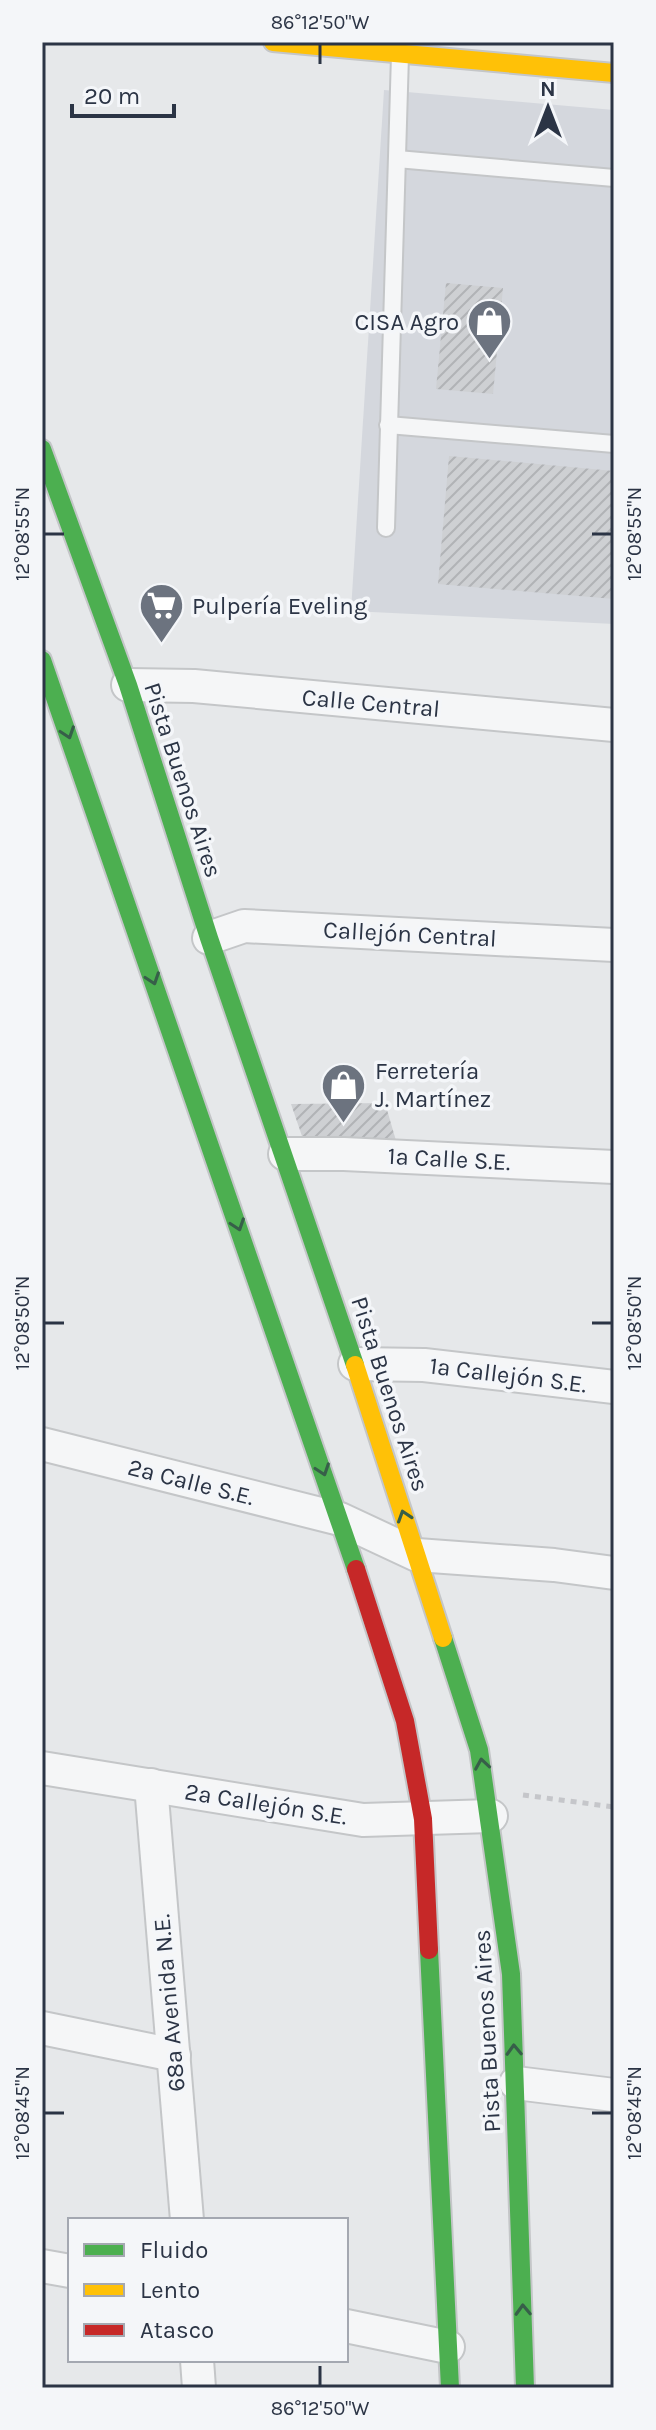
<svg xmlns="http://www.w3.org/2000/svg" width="656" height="2430" font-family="Karla,sans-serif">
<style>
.built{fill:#d4d7dd}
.building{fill:url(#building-hatch)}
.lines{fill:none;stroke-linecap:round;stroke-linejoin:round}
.lane-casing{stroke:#c4c6c8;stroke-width:20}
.street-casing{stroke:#c4c6c8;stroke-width:36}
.fast-casing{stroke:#c4c6c8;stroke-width:22}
.slow-casing{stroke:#c4c6c8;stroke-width:22}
.jam-casing{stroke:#c4c6c8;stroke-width:22}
.path{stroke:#c5c6ca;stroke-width:5;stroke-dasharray:6 6;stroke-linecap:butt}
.lane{stroke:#f5f6f7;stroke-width:16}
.street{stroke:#f5f6f7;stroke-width:32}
.fast{stroke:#4caf50;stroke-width:18}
.slow{stroke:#ffc107;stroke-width:18}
.jam{stroke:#c62828;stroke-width:18}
.oneway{stroke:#375f49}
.ticks{fill:none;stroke:#2b3445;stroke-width:3}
.labels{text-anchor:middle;stroke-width:7;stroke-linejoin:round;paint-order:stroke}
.poi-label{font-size:24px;fill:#2b3445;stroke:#f4f6f9;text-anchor:start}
.street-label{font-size:24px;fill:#2b3445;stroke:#f4f6f9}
.neatline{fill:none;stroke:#2b3445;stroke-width:3}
.ticks-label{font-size:20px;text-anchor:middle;fill:#2b3445}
</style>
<defs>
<pattern id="building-hatch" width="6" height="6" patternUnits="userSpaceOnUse" patternTransform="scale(2)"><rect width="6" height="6" fill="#ced0d3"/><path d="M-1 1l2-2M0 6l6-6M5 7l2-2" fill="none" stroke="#b1b3b6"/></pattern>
</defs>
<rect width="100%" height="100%" fill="#e6e8ea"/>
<polygon class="built" points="384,90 614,110 614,624 351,611"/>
<g class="building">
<polygon points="446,283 503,288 493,394 436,389"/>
<polygon points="449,456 614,471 614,599 438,584"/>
<polygon points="385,1103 397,1144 305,1145 291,1104"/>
</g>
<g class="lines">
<defs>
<g id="lane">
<polyline points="397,159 614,178"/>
<polyline points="388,425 614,444"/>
<polyline points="386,528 400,55"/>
</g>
<g id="street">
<polyline points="128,685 194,686 614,725"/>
<polyline points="209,938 244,926 614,945"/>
<polyline points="285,1154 344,1154 614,1167"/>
<polyline points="355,1364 424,1365 614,1387"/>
<polyline points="42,1444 340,1519 417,1555 554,1565 614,1573"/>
<polyline points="42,1768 363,1820 491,1816"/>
<polyline points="151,1785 187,2220"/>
<polyline points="42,2028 174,2055"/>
<polyline points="516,2083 614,2095"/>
<polyline points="42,2266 70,2271"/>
<polyline points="346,2326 448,2347"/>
<polyline points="197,2360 199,2388"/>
</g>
<g id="fast">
<polyline points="42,449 128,685 209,938 355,1365"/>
<polyline points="42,660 356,1569"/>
<polyline points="443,1638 479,1750 511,1974 525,2388"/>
<polyline points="429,1950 450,2388"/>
</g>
<g id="slow">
<polyline points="273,42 614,73"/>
<polyline points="355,1365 443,1638"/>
</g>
<polyline id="jam" points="356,1569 405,1721 423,1819 429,1950"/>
</defs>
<use href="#lane" class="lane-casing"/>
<use href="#street" class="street-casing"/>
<use href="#fast" class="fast-casing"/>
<use href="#slow" class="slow-casing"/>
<use href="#jam" class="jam-casing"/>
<polyline class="path" points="523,1795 614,1807"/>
<use href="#lane" class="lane"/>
<use href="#street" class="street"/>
<use href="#fast" class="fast"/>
<use href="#slow" class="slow"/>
<use href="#jam" class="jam"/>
</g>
<defs><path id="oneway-chevron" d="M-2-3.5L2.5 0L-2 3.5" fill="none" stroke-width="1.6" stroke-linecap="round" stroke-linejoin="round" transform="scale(2)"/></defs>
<g class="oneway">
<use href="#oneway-chevron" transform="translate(68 733) rotate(71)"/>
<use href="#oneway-chevron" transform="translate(153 979) rotate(71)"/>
<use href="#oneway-chevron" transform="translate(238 1225) rotate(71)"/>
<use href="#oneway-chevron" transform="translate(323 1470) rotate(71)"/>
<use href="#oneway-chevron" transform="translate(404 1516) rotate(-108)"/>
<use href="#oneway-chevron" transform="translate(482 1764) rotate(-99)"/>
<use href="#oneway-chevron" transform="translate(514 2050) rotate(-92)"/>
<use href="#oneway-chevron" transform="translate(523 2310) rotate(-92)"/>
</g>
<path class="ticks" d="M320,44V64M44,534H64M592,534H612M44,1323H64M592,1323H612M44,2113H64M592,2113H612M320,2366V2386"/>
<defs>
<symbol id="shop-pin" viewBox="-11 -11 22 30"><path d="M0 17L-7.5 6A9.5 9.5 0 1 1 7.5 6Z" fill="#6c737f" stroke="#f4f6f9"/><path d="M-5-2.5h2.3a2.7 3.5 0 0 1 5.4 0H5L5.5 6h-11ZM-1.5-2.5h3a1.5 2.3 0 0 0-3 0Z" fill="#fff"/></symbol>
<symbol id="supermarket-pin" viewBox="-11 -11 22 30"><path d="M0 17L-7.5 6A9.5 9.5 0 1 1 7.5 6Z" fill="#6c737f" stroke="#f4f6f9"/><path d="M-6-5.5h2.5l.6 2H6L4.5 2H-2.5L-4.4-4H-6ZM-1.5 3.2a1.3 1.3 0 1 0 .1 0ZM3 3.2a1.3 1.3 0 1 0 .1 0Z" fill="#fff"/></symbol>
</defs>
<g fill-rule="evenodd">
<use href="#shop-pin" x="464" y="296" width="51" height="69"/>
<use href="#supermarket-pin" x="136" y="580" width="51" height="69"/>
<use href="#shop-pin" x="318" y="1060" width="51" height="69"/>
</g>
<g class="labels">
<g class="poi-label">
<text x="459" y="330" text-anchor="end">CISA Agro</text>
<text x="192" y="614">Pulpería Eveling</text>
<text x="375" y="1079">Ferretería<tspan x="375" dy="28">J. Martínez</tspan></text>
</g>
<g class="street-label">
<text transform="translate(371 703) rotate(5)" y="8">Calle Central</text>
<text transform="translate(183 780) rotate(72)" y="8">Pista Buenos Aires</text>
<text transform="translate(410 934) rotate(3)" y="8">Callejón Central</text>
<text transform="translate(449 1159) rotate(3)" y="8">1a Calle S.E.</text>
<text transform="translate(508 1375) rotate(7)" y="8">1a Callejón S.E.</text>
<text transform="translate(390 1394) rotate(72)" y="8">Pista Buenos Aires</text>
<text transform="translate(191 1482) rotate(14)" y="8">2a Calle S.E.</text>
<text transform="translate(266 1804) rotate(9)" y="8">2a Callejón S.E.</text>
<text transform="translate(169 2003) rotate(-95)" y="8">68a Avenida N.E.</text>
<text transform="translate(487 2031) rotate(-93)" y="8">Pista Buenos Aires</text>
</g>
</g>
<rect width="656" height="2430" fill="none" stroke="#f4f6f9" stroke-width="88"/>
<rect x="68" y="2218" width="280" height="144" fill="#f4f6f9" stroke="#a4a8b1" stroke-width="2"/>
<rect x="84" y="2244" width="40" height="12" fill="#4caf50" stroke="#a4a8b1" stroke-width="2"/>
<text x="140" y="2258" font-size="24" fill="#2b3445">Fluido</text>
<rect x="84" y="2284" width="40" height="12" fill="#ffc107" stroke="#a4a8b1" stroke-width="2"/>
<text x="140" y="2298" font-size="24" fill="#2b3445">Lento</text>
<rect x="84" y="2324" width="40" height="12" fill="#c62828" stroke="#a4a8b1" stroke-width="2"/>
<text x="140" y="2338" font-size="24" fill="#2b3445">Atasco</text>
<g transform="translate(548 108)" stroke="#f4f6f9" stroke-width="6" paint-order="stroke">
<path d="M0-6L14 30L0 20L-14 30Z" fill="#2b3445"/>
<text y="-12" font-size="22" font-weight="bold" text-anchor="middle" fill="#2b3445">N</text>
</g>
<path d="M72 104v12h102v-12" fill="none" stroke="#2b3445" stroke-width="4"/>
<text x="84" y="104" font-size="24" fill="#2b3445" stroke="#f4f6f9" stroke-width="6" paint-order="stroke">20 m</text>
<rect x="44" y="44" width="568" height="2342" class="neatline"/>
<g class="ticks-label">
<text x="320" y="29">86°12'50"W</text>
<text transform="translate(22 534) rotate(-90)" y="7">12°08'55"N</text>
<text transform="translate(634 534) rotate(-90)" y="7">12°08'55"N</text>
<text transform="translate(22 1323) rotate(-90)" y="7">12°08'50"N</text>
<text transform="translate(634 1323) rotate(-90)" y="7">12°08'50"N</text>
<text transform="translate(22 2113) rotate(-90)" y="7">12°08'45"N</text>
<text transform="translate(634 2113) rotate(-90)" y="7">12°08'45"N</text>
<text x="320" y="2415">86°12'50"W</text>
</g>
</svg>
